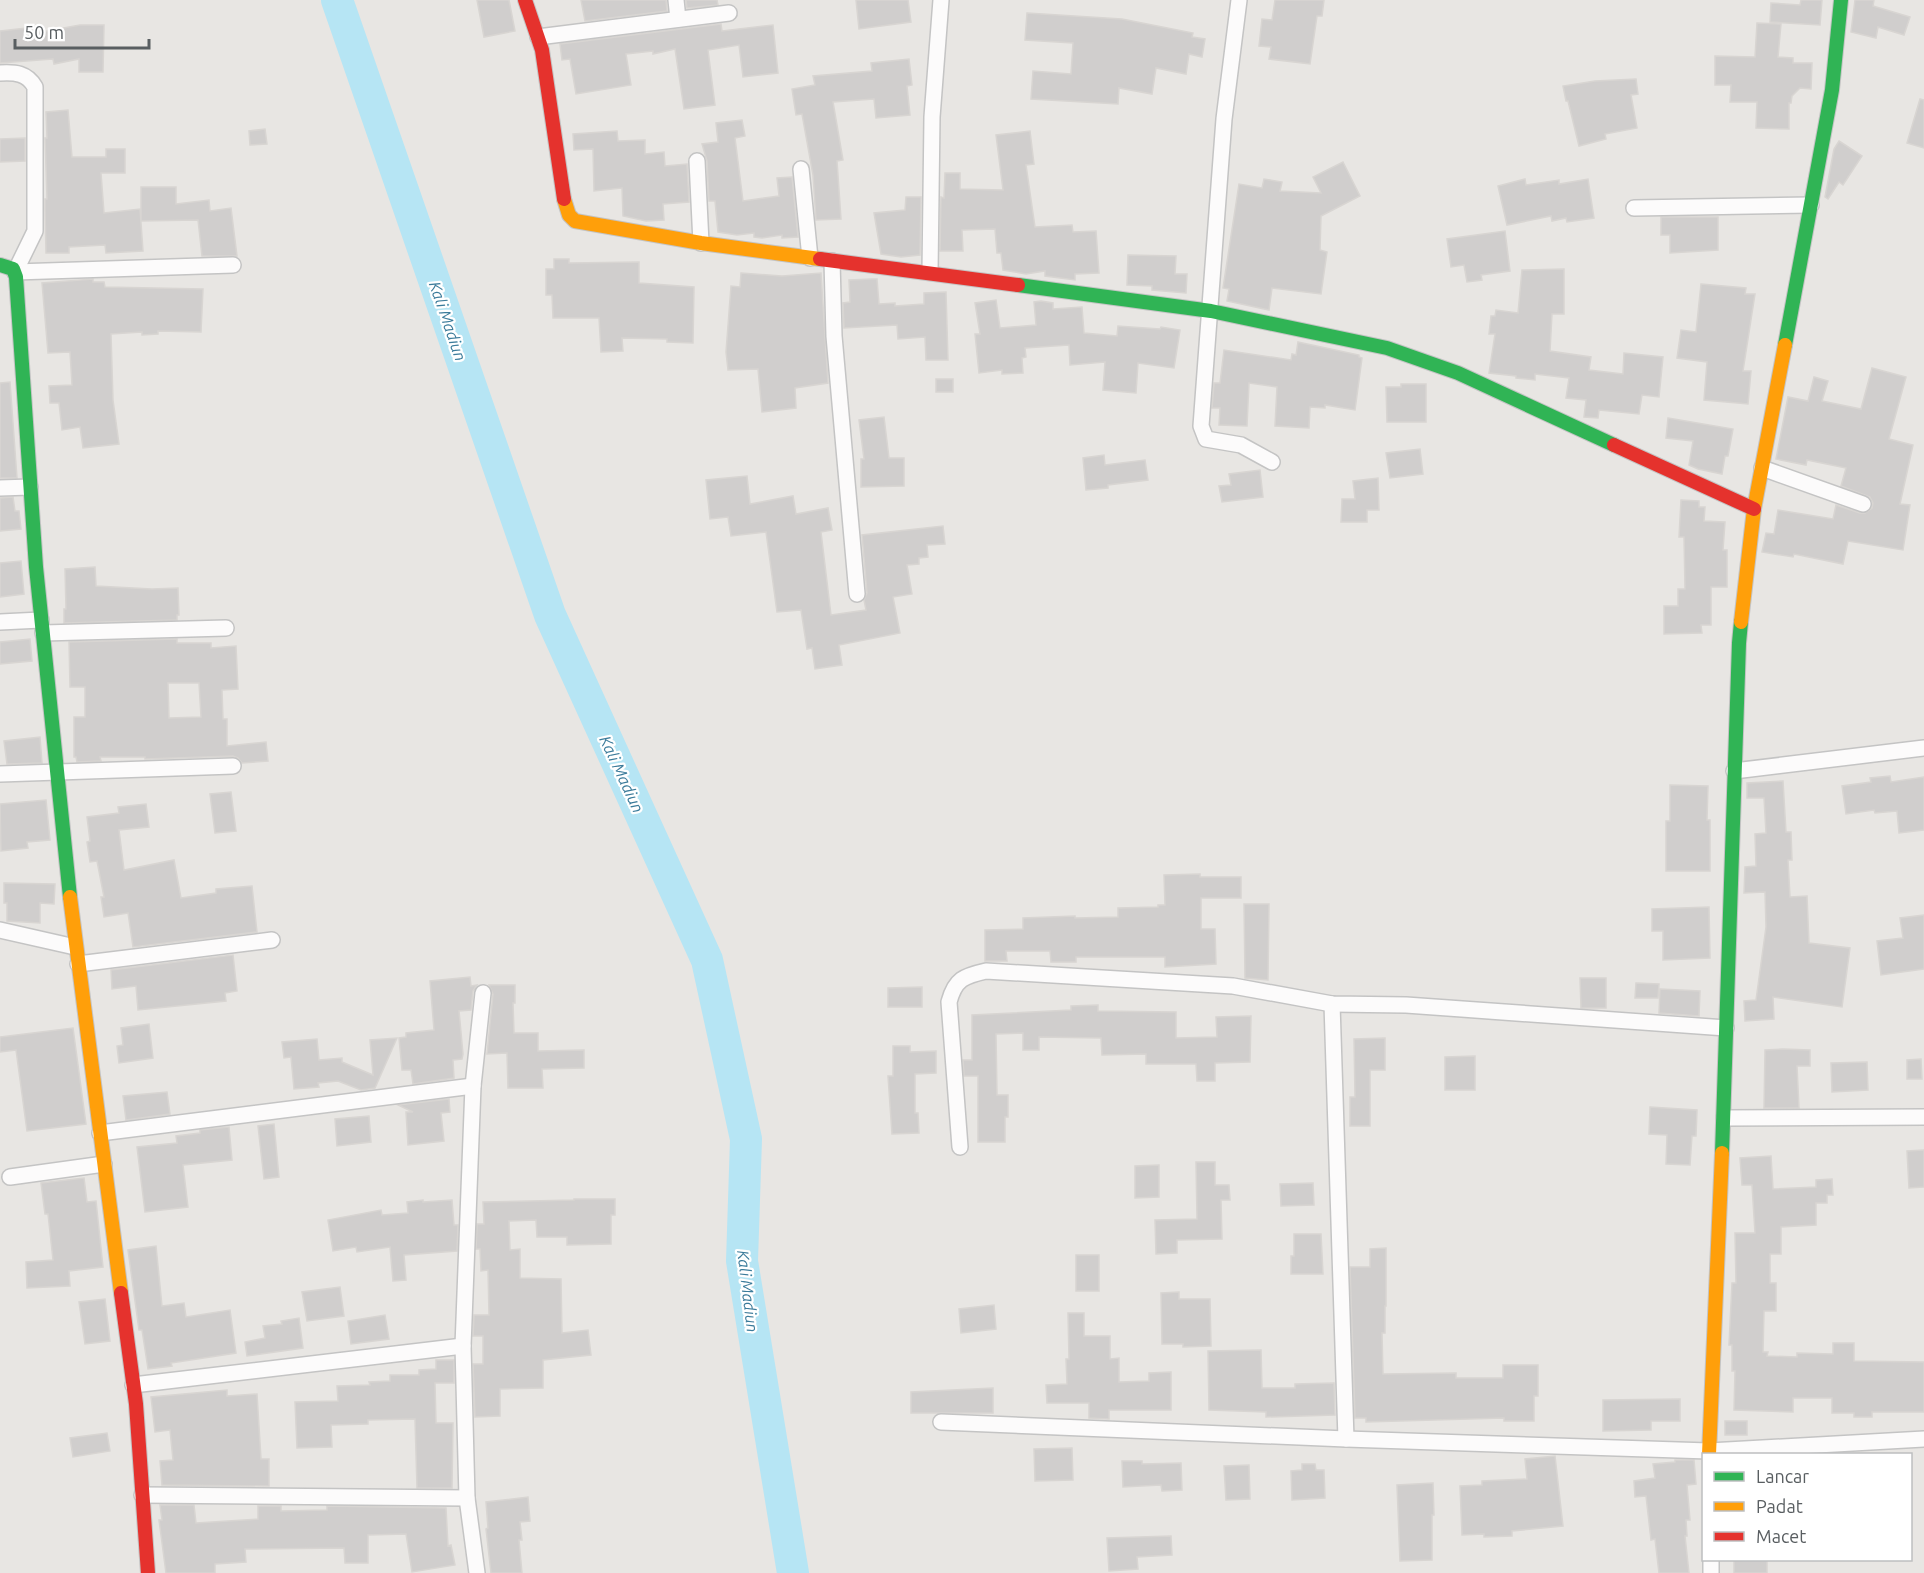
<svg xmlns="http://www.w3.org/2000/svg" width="1924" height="1573" font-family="Ubuntu,sans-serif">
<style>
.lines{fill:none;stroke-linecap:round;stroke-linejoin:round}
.river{stroke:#b6e5f4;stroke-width:32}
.building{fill:#d0cecd;stroke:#d8d5d2;stroke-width:1.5;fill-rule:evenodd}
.street-casing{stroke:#c4c4c4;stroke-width:18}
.fast-casing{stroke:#c4c4c4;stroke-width:16}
.slow-casing{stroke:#c4c4c4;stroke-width:16}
.jam-casing{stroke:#c4c4c4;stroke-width:16}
.street{stroke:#fcfbfb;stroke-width:15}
.fast{stroke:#30b455;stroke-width:14}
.slow{stroke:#ff9f0a;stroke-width:14}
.jam{stroke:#e5322d;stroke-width:14}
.labels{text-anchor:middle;stroke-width:4.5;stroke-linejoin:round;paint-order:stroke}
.water-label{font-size:16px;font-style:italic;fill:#3b7b9a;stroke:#fff}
</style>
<rect width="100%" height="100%" fill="#e8e6e3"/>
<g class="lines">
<polyline class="river" points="337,0 550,615 707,960 746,1139 742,1261 793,1573"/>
</g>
<g class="building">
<polygon points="477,0 509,0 515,31 484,37"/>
<polygon points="581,0 666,0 667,11 585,21"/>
<polygon points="686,0 717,0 718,5 687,8"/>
<polygon points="856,0 908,0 911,22 859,29"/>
<polygon points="1275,0 1324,0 1322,16 1317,16 1310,64 1269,59 1271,47 1259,46 1262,19 1272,20"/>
<polygon points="1801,0 1822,0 1820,25 1770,22 1771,3 1800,5"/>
<polygon points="1855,0 1874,0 1873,6 1910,17 1904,35 1878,27 1876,38 1851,32"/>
<polygon points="1027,13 1122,19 1193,33 1192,37 1205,39 1202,57 1189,54 1186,74 1156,68 1152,94 1119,88 1118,104 1031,99 1033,71 1071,74 1073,43 1025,40"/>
<polygon points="1757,23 1781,24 1778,57 1793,58 1793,63 1812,63 1811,89 1800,88 1792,96 1791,103 1789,103 1789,129 1756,128 1757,102 1730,102 1731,85 1715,85 1715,56 1755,57"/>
<polygon points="721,24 722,31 773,25 778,73 743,77 739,45 708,50 715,105 684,109 675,49 653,54 653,51 626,54 631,85 576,94 570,59 562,60 560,44"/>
<polygon points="80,25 104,25 103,72 79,72 79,59 54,64 53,59 0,63 0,31 35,27 36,33"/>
<polygon points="909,59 912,85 907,86 910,115 876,118 874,99 833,102 843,160 837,161 841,219 816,220 813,175 802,114 796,115 792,89 815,85 813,76 872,71 871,63"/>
<polygon points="1636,79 1638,94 1631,95 1637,128 1605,134 1606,139 1579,146 1568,101 1566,101 1563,86 1595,81"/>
<polygon points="1920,99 1924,100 1924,148 1907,143"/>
<polygon points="68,110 72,157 106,157 106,149 125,149 125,173 101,173 104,213 140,209 143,251 106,253 105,245 69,247 69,253 46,253 45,209 45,199 47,199 45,138 47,138 46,112"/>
<polygon points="742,120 745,136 735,138 743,201 779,196 777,178 792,177 798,237 782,238 782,235 762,238 754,237 754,233 737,235 718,232 715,201 709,201 707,161 702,144 718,142 716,123"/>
<polygon points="265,129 267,144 250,145 249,131"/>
<polygon points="617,131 618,141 645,140 645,154 664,152 665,166 687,164 689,202 663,204 664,220 646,221 623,216 622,188 594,191 593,149 574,150 573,134"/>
<polygon points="1030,131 1034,164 1026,165 1035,227 1072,225 1073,232 1096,231 1099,273 1075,274 1075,280 1045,276 1045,271 1026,274 1003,270 1001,253 997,253 995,229 962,230 963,251 940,251 941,197 944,198 945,173 960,173 960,189 1003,190 996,135"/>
<polygon points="25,138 25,161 0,162 0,139"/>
<polygon points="1839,141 1862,156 1843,185 1839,182 1828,199 1825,197 1834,149"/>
<polygon points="1343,162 1360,196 1321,216 1320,250 1327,252 1321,294 1272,288 1269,310 1227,301 1229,289 1223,288 1239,184 1262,188 1264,179 1282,182 1280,191 1321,193 1313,177"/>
<polygon points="1525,179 1526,185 1559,180 1559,184 1588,179 1594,218 1567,222 1566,218 1552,221 1551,216 1507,225 1498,186"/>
<polygon points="141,187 176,187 176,204 209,200 210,211 231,208 237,256 202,256 198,220 141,221"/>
<polygon points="906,197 921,197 920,255 901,257 881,254 874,213 905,210"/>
<polygon points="1661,217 1718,217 1718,250 1670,253 1670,235 1661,235"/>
<polygon points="1505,231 1510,271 1481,275 1482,280 1467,282 1464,265 1451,267 1447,239"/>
<polygon points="1128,255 1176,256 1175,274 1187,274 1186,293 1152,290 1152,286 1127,285"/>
<polygon points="554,259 569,259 569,263 639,262 639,283 694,287 693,343 667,342 667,339 622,338 623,351 601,352 599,318 553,318 552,295 546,295 546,269 554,269"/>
<polygon points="1564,269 1564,314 1552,314 1550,351 1591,357 1589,370 1623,374 1624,353 1663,357 1659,397 1642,395 1639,414 1599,410 1598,418 1584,417 1586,400 1566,398 1569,378 1535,374 1535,380 1516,378 1516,376 1489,373 1495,334 1489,334 1491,316 1495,316 1496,310 1518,313 1522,270"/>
<polygon points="741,273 782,276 821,273 828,383 795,388 796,408 762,412 758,369 728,370 726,352 731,286 740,287"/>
<polygon points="93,279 93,282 104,282 105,287 203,289 201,332 158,331 158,334 142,335 142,332 111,334 113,400 119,444 83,448 80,427 62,430 59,403 50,403 49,386 72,385 70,352 48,353 42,283"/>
<polygon points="872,279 877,279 879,304 895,303 895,306 924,304 924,293 946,292 948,360 926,360 925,337 898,339 897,325 844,328 843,303 850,302 849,280"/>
<polygon points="1701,284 1746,288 1745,294 1755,294 1743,371 1751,371 1748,404 1704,400 1707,362 1677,358 1681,330 1696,332"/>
<polygon points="996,300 1000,328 1036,325 1034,302 1041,301 1053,303 1053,309 1082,307 1084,333 1117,336 1118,326 1160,329 1161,327 1180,330 1174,368 1138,363 1136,393 1103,390 1105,362 1070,365 1069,345 1025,348 1026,357 1022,358 1023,373 1002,374 1002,370 979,373 975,334 980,334 975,303"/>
<polygon points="1298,342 1359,355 1359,357 1362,358 1355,410 1325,405 1325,408 1310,407 1309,428 1275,426 1277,387 1249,383 1247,426 1219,425 1220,408 1212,408 1214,383 1220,383 1224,350 1291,360 1292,354 1296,355"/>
<polygon points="1872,368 1906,377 1889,439 1913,445 1900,504 1910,505 1903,550 1848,541 1843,564 1794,554 1793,557 1762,552 1766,533 1774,534 1778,510 1833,519 1836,505 1860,513 1865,513 1872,508 1873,503 1870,497 1841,486 1846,468 1807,460 1806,465 1776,459 1788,397 1808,401 1814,377 1828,381 1822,401 1861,409"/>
<rect x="936" y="379" width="17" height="13"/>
<polygon points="10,382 17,478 0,478 0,383"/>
<polygon points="1401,384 1426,384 1426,422 1387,422 1386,387 1401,387"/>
<polygon points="884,417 889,458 904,458 904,486 861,487 861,459 864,459 859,420"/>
<polygon points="1668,418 1733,429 1728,456 1725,456 1722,474 1698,469 1689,465 1693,441 1666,438"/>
<polygon points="1420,449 1423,474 1390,478 1386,453"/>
<polygon points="1104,455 1105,465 1145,460 1148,480 1108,485 1108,488 1086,490 1083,458"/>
<polygon points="1260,470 1263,497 1222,502 1219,486 1231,485 1229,474"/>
<polygon points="747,476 750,504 793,496 796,514 828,508 832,530 821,532 831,615 866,610 864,600 867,593 862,535 943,526 945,544 927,545 928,557 919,558 919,564 907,565 912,594 893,597 900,633 839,645 842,665 815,669 812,648 807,649 801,610 777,612 766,532 731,536 728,517 710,519 706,480"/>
<polygon points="1378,478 1379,510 1367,510 1367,522 1341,522 1342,499 1355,499 1353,481"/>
<polygon points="13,497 15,511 19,511 21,529 0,531 0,498"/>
<polygon points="1681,500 1699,501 1699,507 1705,507 1704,521 1725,522 1723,550 1727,550 1727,587 1711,587 1711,625 1701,625 1702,633 1664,634 1664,606 1678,606 1678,589 1685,589 1684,537 1679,537"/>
<polygon points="21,561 24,594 0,597 0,563"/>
<polygon points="95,567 96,586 152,589 178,588 179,615 177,615 177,620 64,623 64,609 66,609 65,569"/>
<polygon points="30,639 32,661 0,664 0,642"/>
<path d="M177,639V643H211V648L236,646L238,689L222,690L223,719H227V746L266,742L268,761L242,763L238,758L233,756L145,759V757H100L101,761L77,762L76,757H74V717H85V687H70L69,642ZM168,683H199L201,717L169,718Z"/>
<polygon points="40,737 42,763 7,764 4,741"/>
<polygon points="1890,776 1891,782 1924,777 1924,830 1899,833 1897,811 1875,813 1874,810 1846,814 1842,786 1871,782 1870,778"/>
<polygon points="1783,781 1786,832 1791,832 1792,860 1788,860 1790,897 1807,896 1809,943 1850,948 1842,1007 1773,997 1774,1019 1745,1021 1744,1001 1756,1000 1766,927 1765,892 1744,893 1745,867 1756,866 1755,834 1766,833 1764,798 1747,798 1747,783"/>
<polygon points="1670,785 1708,786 1707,820 1710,820 1710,871 1666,871 1666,821 1670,821"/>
<polygon points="231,792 236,831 215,833 210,794"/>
<polygon points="46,800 50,840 27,842 28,848 1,851 0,804"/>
<polygon points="146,804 149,827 119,830 124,870 174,860 181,898 216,893 216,889 252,886 257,932 133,947 128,913 104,917 101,897 104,897 97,861 90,862 87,842 90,841 87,817 119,813 118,807"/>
<polygon points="1200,874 1200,877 1241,877 1241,898 1201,898 1201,929 1215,929 1216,964 1165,967 1165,957 1076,957 1076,962 1051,962 1050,951 1006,951 1007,961 985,961 985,930 1023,929 1023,918 1075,916 1075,918 1118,917 1118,908 1158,907 1158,905 1165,905 1164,875"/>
<polygon points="4,883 55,884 54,904 40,903 40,923 7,921 7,903 4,903"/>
<polygon points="1244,904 1269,904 1268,980 1245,978"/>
<polygon points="1709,907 1710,958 1663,960 1663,931 1652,931 1652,909"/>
<polygon points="1924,915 1924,969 1881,975 1877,941 1903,938 1900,918"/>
<polygon points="233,955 237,991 225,993 226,1001 138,1010 136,986 112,989 111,970"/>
<polygon points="470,977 471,986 477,985 473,991 471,1010 459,1011 463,1054 462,1059 453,1060 454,1078 413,1084 411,1070 402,1070 399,1038 406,1037 406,1033 434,1030 430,981"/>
<polygon points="1580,978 1606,978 1606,1008 1581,1008"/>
<polygon points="1636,983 1659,984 1658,998 1635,998"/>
<polygon points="489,985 515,985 515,1003 513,1003 514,1033 538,1033 538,1051 584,1050 584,1068 542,1069 543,1088 508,1088 507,1053 487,1054 493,994"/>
<polygon points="922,987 922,1007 888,1007 888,988"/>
<polygon points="1660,989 1700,991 1699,1016 1659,1013"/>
<polygon points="1098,1005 1098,1011 1176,1012 1176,1038 1217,1037 1216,1017 1251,1016 1250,1062 1215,1063 1215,1081 1197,1081 1196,1064 1146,1064 1146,1054 1102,1055 1101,1038 1039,1037 1039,1050 1023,1050 1023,1033 996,1034 997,1095 1008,1095 1008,1117 1005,1117 1005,1142 978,1142 978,1076 964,1076 963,1060 972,1060 972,1015 1071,1010 1071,1006"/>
<polygon points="149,1024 153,1058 119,1063 117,1046 123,1045 121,1028"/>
<polygon points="73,1028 86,1124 27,1131 16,1050 0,1052 0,1037"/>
<polygon points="397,1038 375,1088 361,1090 338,1081 318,1083 319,1087 294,1089 291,1057 284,1058 282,1042 317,1039 319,1060 342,1058 342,1062 373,1075 370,1040"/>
<polygon points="1385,1038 1385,1070 1370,1070 1370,1126 1350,1126 1350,1097 1355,1097 1354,1039"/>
<polygon points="893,1046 910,1046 910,1052 936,1051 936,1073 915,1074 915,1113 918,1113 919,1133 892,1134 888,1076 893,1076"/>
<polygon points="1783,1049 1810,1050 1810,1066 1797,1066 1799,1108 1764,1108 1765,1050"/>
<polygon points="1475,1056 1475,1090 1445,1090 1445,1057"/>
<polygon points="1921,1059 1922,1079 1907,1079 1907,1060"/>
<polygon points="1867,1062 1868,1090 1832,1092 1831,1063"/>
<polygon points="167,1092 170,1114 126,1120 123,1096"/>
<polygon points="449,1099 450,1112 441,1113 444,1141 408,1145 406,1112 413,1112 398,1105"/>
<polygon points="1650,1107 1697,1110 1696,1136 1692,1136 1690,1165 1666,1164 1667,1135 1649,1134"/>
<polygon points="369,1116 371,1142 337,1146 335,1119"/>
<polygon points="274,1124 279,1177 264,1179 258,1126"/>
<polygon points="229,1127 232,1160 183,1165 188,1207 145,1212 137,1147 177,1143 176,1136 200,1133 200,1130"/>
<polygon points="1924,1150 1924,1187 1909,1188 1907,1151"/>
<polygon points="1771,1156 1773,1189 1816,1187 1816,1180 1832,1179 1833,1195 1827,1195 1827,1203 1816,1203 1816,1225 1781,1227 1781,1254 1770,1254 1770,1283 1776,1283 1776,1311 1764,1311 1763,1352 1768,1352 1767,1356 1797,1357 1797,1353 1833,1354 1833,1343 1854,1343 1854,1361 1924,1362 1924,1412 1872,1412 1872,1417 1854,1417 1854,1413 1832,1413 1832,1398 1793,1398 1793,1412 1734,1410 1735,1371 1732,1371 1732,1345 1729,1345 1732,1283 1736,1283 1735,1233 1755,1233 1752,1185 1742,1185 1740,1158"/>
<polygon points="1196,1162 1215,1162 1215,1185 1229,1185 1230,1200 1221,1200 1222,1239 1177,1240 1177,1253 1156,1254 1155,1220 1197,1219"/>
<polygon points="1159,1165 1159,1197 1135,1198 1135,1166"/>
<polygon points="84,1178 87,1202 96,1201 103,1267 69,1271 70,1286 27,1288 26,1262 53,1260 48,1214 45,1214 41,1183"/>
<polygon points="1313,1183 1314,1205 1281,1206 1280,1184"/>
<polygon points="574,1199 615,1199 615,1215 611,1215 611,1244 567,1245 567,1237 537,1237 536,1220 509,1221 510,1250 520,1249 520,1278 561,1279 562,1333 588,1330 591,1355 543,1360 543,1388 500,1389 500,1416 475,1417 473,1364 483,1364 483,1336 473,1336 474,1315 489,1315 488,1270 481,1271 480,1249 476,1249 477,1224 484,1224 483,1202 574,1200"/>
<polygon points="423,1200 423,1202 452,1200 454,1225 458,1225 457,1251 404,1255 406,1280 393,1281 390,1247 357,1252 356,1247 333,1251 328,1220 381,1210 382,1215 408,1213 407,1202"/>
<polygon points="1294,1234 1321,1234 1323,1274 1291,1274 1291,1256 1294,1256"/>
<polygon points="156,1246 162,1306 184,1303 186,1317 230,1310 236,1353 171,1363 172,1366 148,1369 142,1330 139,1330 128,1250"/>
<polygon points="1386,1248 1386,1306 1385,1306 1385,1333 1382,1333 1383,1374 1456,1373 1456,1378 1503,1378 1503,1365 1538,1365 1538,1396 1534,1396 1534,1421 1504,1421 1504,1418 1366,1422 1366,1418 1355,1418 1350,1267 1370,1267 1370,1249"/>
<rect x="1076" y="1255" width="23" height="36"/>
<polygon points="340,1287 344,1316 307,1321 302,1292"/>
<polygon points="1179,1292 1179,1299 1210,1299 1211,1346 1183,1347 1183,1344 1162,1344 1161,1293"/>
<polygon points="105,1299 110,1341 85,1344 79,1302"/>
<polygon points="994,1305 996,1329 961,1333 959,1309"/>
<polygon points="1068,1313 1084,1313 1084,1336 1110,1336 1110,1359 1119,1358 1119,1382 1149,1381 1149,1373 1171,1372 1171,1410 1109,1410 1109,1419 1089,1418 1089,1403 1047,1403 1046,1385 1067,1384 1066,1359 1069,1359"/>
<polygon points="385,1315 389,1339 351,1344 348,1321"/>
<polygon points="299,1318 303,1348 247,1356 245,1342 265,1338 263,1326 282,1324 281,1321"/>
<polygon points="1261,1350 1262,1388 1295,1388 1295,1384 1334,1383 1335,1415 1266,1417 1266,1412 1209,1410 1208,1351"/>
<polygon points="436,1360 454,1360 454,1383 435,1383 436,1423 453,1423 452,1488 417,1488 415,1419 368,1420 368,1424 331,1425 332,1447 297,1448 295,1402 338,1401 337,1386 370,1385 369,1382 390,1381 390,1375 419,1375 419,1370 436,1369"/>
<polygon points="993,1388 993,1413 911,1413 911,1392"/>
<polygon points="227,1390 227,1396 257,1394 261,1459 269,1459 269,1486 162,1485 160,1461 173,1460 170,1430 155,1432 151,1397"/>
<polygon points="1680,1399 1680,1421 1651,1421 1651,1430 1603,1431 1603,1400"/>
<rect x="1725" y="1421" width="22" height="14"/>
<polygon points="107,1433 110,1451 73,1457 70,1438"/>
<polygon points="1072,1448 1073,1480 1035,1481 1034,1449"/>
<polygon points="1555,1456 1563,1526 1512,1531 1512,1536 1484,1537 1484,1534 1462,1535 1460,1486 1482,1485 1482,1481 1527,1479 1525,1459"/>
<polygon points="1675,1460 1694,1460 1696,1484 1687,1485 1690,1520 1686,1520 1687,1536 1685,1536 1689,1573 1659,1573 1655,1539 1651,1540 1646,1496 1635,1497 1634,1481 1655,1478 1653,1464 1675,1462"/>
<polygon points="1122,1461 1142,1461 1142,1464 1181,1463 1182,1490 1162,1491 1161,1485 1123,1487"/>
<polygon points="1302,1464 1315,1464 1316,1470 1324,1470 1325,1498 1292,1500 1291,1471 1302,1470"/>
<polygon points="1249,1465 1250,1499 1226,1500 1224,1466"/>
<polygon points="1433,1483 1434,1515 1432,1515 1432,1560 1400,1561 1397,1485"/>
<polygon points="528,1497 530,1521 520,1522 522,1540 519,1540 522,1573 491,1573 486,1529 488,1528 486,1502"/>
<polygon points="160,1505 194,1505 196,1523 258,1519 258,1506 281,1506 281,1511 327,1510 327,1506 446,1508 448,1546 451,1545 455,1565 412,1572 406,1534 368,1535 368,1563 345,1563 344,1548 245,1549 246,1562 215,1564 215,1573 166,1573 159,1520 162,1520"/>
<polygon points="1171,1536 1172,1555 1137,1557 1138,1569 1109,1571 1107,1538"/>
<rect x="1734" y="1560" width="33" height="13"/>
</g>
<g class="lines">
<defs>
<g id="street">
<polyline points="676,0 678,19"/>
<polyline points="1239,0 1224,119 1201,426 1206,439 1241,445 1272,462"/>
<polyline points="538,37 729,13"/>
<path d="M0,73C15,72 27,73 35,87V231L15,272"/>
<polyline points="697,161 701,243"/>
<polyline points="801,169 810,258"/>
<polyline points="1634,208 1811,205"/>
<polyline points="832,261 834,336 857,594"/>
<polyline points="15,272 233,265"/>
<polyline points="930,272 932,117 941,0"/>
<polyline points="1762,468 1863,504"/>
<polyline points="0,488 30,487"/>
<polyline points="0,622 41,620"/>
<polyline points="43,633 226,628"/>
<polyline points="1734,771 1924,748"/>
<polyline points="0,774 233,766"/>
<polyline points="0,930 75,947"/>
<polyline points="78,964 272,940"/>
<polyline points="1332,1004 1346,1439"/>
<polyline points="1724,1118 1924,1117"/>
<polyline points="100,1133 473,1086"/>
<path d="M960,1147L949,1002C955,979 964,976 986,971L1233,986L1332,1004L1406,1005L1726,1028"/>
<polyline points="10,1177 104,1164"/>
<polyline points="133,1385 463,1346"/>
<polyline points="941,1422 1346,1439 1709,1451 1924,1439"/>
<polyline points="142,1495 467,1498"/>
<polyline points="1711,1560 1711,1573"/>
<polyline points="477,1573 467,1498 463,1346 473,1086 483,993"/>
</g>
<g id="fast">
<polyline points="0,265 13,269 16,277 36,567 70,897"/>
<polyline points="1018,285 1211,311 1387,348 1458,373 1614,445"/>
<polyline points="1785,345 1832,90 1841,0"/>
<polyline points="1722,1153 1739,643 1741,622"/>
</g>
<g id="slow">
<polyline points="564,199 569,215 575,221 701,243 820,259"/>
<polyline points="1741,622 1754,509 1785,345"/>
<polyline points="70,897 121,1293"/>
<polyline points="1709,1454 1722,1153"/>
</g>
<g id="jam">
<polyline points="525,0 542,50 564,199"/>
<polyline points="820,259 1018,285"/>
<polyline points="1614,445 1754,509"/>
<polyline points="121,1293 136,1404 148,1573"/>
</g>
</defs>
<use href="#street" class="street-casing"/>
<use href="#fast" class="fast-casing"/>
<use href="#slow" class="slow-casing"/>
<use href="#jam" class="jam-casing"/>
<use href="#street" class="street"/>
<use href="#fast" class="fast"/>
<use href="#slow" class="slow"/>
<use href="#jam" class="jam"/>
</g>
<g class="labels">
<g class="water-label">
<text transform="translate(448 321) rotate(71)" y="6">Kali Madiun</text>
<text transform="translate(622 774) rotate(65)" y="6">Kali Madiun</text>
<text transform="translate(748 1291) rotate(83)" y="6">Kali Madiun</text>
</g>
</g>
<rect x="1702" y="1453" width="210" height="108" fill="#ffffff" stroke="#bdbfc0" stroke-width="1.5"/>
<rect x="1714" y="1472" width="30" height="9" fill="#30b455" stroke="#bdbfc0" stroke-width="1.5"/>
<text x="1756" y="1483" font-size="18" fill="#595e61">Lancar</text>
<rect x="1714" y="1502" width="30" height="9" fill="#ff9f0a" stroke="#bdbfc0" stroke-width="1.5"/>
<text x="1756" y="1513" font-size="18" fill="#595e61">Padat</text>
<rect x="1714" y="1532" width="30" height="9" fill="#e5322d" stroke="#bdbfc0" stroke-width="1.5"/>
<text x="1756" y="1543" font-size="18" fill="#595e61">Macet</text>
<path d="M15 39v9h134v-9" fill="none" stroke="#595e61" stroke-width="3"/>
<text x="24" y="39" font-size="18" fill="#595e61" stroke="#ffffff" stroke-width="4.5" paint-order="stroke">50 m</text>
</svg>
